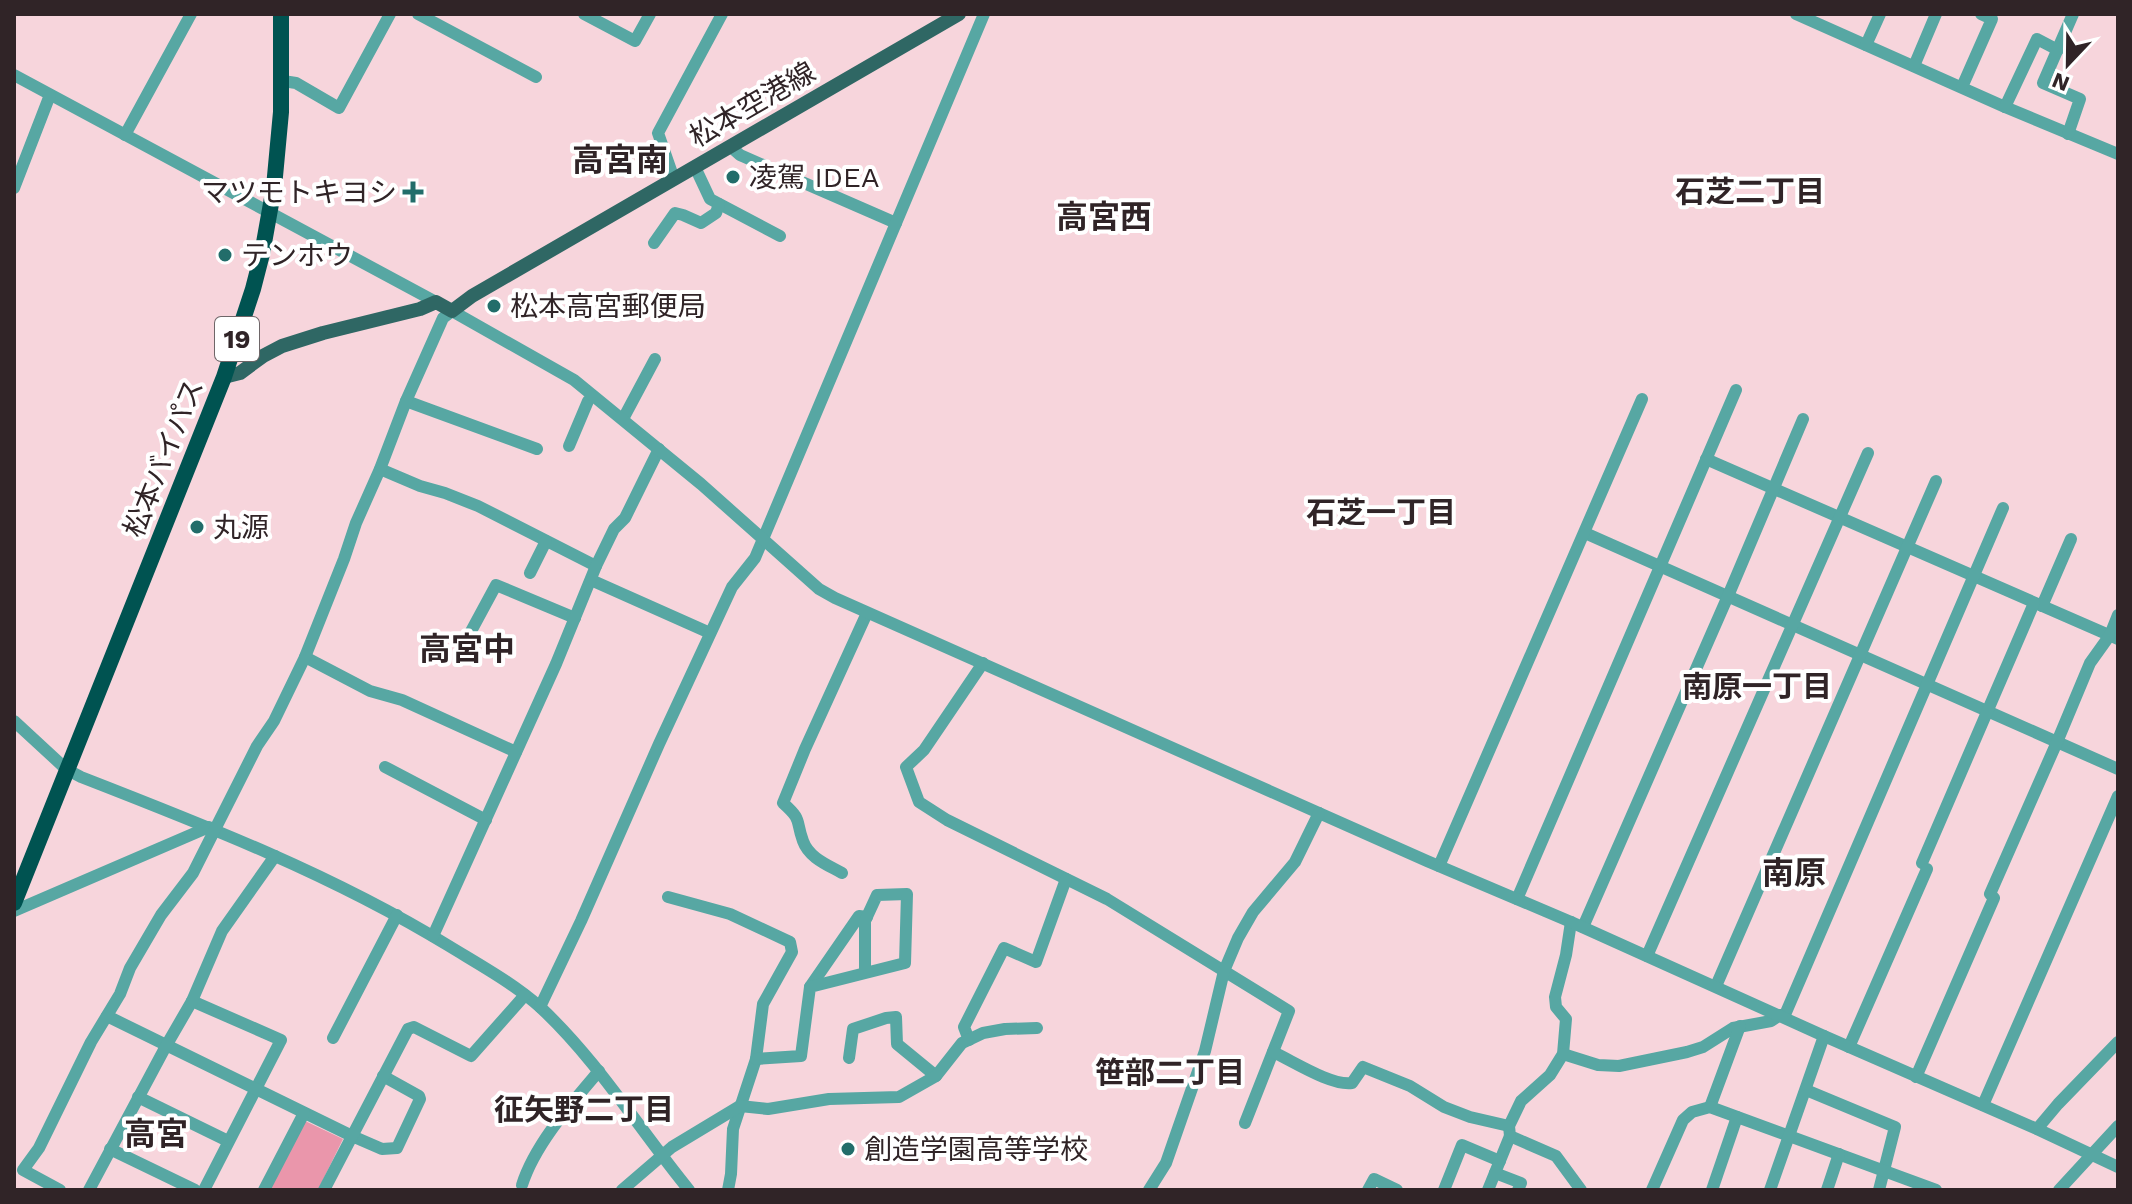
<svg xmlns="http://www.w3.org/2000/svg" width="2132" height="1204" font-family="'Work Sans','Noto Sans JP',sans-serif">
<style>
.green{fill:#ea96ab}
.lines{fill:none;stroke-linecap:round;stroke-linejoin:round}
.minor{stroke:#57a7a3;stroke-width:12}
.major{stroke:#2f6764;stroke-width:14}
.highway{stroke:#005351;stroke-width:16}
.poi-dot{fill:#226d6a;stroke:#fff;stroke-width:3}
.labels{text-anchor:middle;stroke-width:8;stroke-linejoin:round;paint-order:stroke}
.shield{fill:#fff;stroke:#6e6668;stroke-width:2}
.shield-label{font-size:26px;font-weight:bold;fill:#302427}
.street-label{font-size:28px;fill:#302427;stroke:#fff}
.poi-label{font-size:28px;fill:#302427;stroke:#fff;text-anchor:start}
.neighbourhood-label{font-size:30px;font-weight:bold;fill:#302427;stroke:#fff}
.quarter-label{font-size:32px;font-weight:bold;fill:#302427;stroke:#fff}
</style>
<rect width="100%" height="100%" fill="#f7d5dc"/>
<polygon class="green" points="303,1120 343,1139 318,1190 269,1190"/>
<g class="lines">
<g class="minor">
<polyline points="418,14 536,77"/>
<polyline points="584,14 635,41 650,14"/>
<polyline points="1796,14 2005,107 2118,154"/>
<polyline points="1866,45 1880,14"/>
<polyline points="1914,66 1936,14"/>
<polyline points="14,75 436,302"/>
<polyline points="283,81 296,83 339,108 390,14"/>
<polyline points="1962,87 1992,19 1981,14"/>
<polyline points="2005,107 2037,39 2058,50"/>
<polyline points="2068,134 2080,99 2043,83 2073,14"/>
<polyline points="125,135 191,14"/>
<polyline points="731,147 740,155 896,223"/>
<polyline points="695,167 710,199 780,236"/>
<polyline points="674,179 658,133 722,14"/>
<polyline points="14,188 50,95"/>
<polyline points="654,243 675,213 683,215 701,223 716,213 719,204"/>
<polyline points="406,401 537,449"/>
<polyline points="623,419 655,359"/>
<polyline points="569,446 588,401"/>
<polyline points="1706,459 2118,639"/>
<polyline points="380,469 420,486 445,493 478,506 596,566"/>
<polyline points="1585,533 2118,769"/>
<polyline points="530,573 546,541"/>
<polyline points="591,580 710,633"/>
<polyline points="2042,606 2071,539"/>
<polyline points="469,635 496,585 575,618"/>
<polyline points="305,657 370,691 402,700 516,752"/>
<polyline points="983,663 924,750 906,767 919,802 947,820 1107,899 1289,1011 1245,1123"/>
<path d="M14,721L66,769L81,777C207,826 333,875 449,946C480,965 513,983 540,1007C598,1061 639,1129 689,1190"/>
<polyline points="385,767 486,820"/>
<polyline points="1922,863 2034,603"/>
<polyline points="1439,866 1642,399"/>
<path d="M842,873C828,865 809,858 803,841C795,819 803,821 783,803L805,749L867,613"/>
<polyline points="668,897 730,914 790,942 792,952 763,1004 756,1059 733,1129 731,1174 728,1190"/>
<polyline points="1517,899 1736,390"/>
<polyline points="14,911 209,827"/>
<polyline points="1571,922 1566,955 1555,997 1556,1007 1566,1019 1563,1054 1550,1075 1521,1101 1509,1126 1510,1136 1556,1156 1581,1190"/>
<polyline points="1583,927 1728,596 1803,419"/>
<polyline points="433,936 556,664 596,566 614,529 625,518 659,449"/>
<polyline points="1647,956 1868,453"/>
<polyline points="1716,986 1936,481"/>
<polyline points="810,987 859,916 867,917"/>
<polyline points="192,1001 281,1040 204,1190"/>
<polyline points="540,1007 581,921 659,744 732,587 755,558 984,14"/>
<polyline points="107,1016 352,1136 382,1149 397,1148 420,1099 419,1096 383,1076"/>
<polyline points="1784,1017 2003,508"/>
<polyline points="333,1038 397,915"/>
<polyline points="969,1040 964,1027 1004,948 1036,962 1066,879"/>
<polyline points="1849,1047 1927,869"/>
<path d="M1273,1052C1293,1061 1331,1086 1352,1083L1363,1067L1410,1086L1444,1107L1470,1117L1509,1126"/>
<polyline points="1563,1054 1598,1065 1619,1066 1687,1052 1703,1047 1733,1028 1771,1021 1780,1015"/>
<polyline points="849,1058 853,1029 886,1018 896,1017 897,1044 936,1076"/>
<polyline points="756,1059 801,1056 810,987 905,963 907,894 877,895 865,921 865,973"/>
<polyline points="1916,1077 1994,898 1990,894 2057,742 2090,663 2110,635 2118,615"/>
<polyline points="1806,1090 1895,1127 1879,1190"/>
<polyline points="138,1097 228,1141"/>
<polyline points="1983,1105 2118,796"/>
<polyline points="1710,1107 1740,1026"/>
<polyline points="2037,1129 2058,1104 2118,1042"/>
<polyline points="110,1149 195,1190"/>
<polyline points="1495,1173 1521,1183 1518,1190"/>
<path d="M522,1185C535,1144 571,1104 599,1071"/>
<polyline points="60,1190 23,1170 39,1148 91,1042 120,994 130,968 161,915 193,873 257,746 274,721 305,657 344,559 356,523 380,469 406,401 443,318 452,311 574,380 701,484 819,589 835,598 1427,861 1571,922 1824,1036 2037,1129 2118,1167"/>
<polyline points="89,1190 166,1046 192,1001 222,931 275,856"/>
<polyline points="264,1190 304,1113"/>
<polyline points="324,1190 408,1029 414,1027 471,1056 525,995"/>
<polyline points="622,1190 672,1147 740,1106 768,1109 829,1099 899,1097 936,1076 962,1043 983,1033 1005,1029 1037,1028"/>
<polyline points="1149,1190 1166,1163 1205,1051 1224,971 1238,938 1253,912 1295,862 1319,813"/>
<polyline points="1368,1190 1374,1179 1397,1190"/>
<polyline points="1444,1190 1462,1145 1500,1161"/>
<polyline points="1488,1190 1510,1136"/>
<polyline points="1652,1190 1683,1120 1692,1112 1710,1107 1936,1190"/>
<polyline points="1712,1190 1737,1117"/>
<polyline points="1770,1190 1824,1036"/>
<polyline points="1827,1190 1839,1154"/>
<polyline points="2059,1190 2118,1126"/>
</g>
<polyline class="major" points="224,377 240,373 263,356 282,346 323,333 420,309 436,302 452,311 472,296 959,14"/>
<polyline class="highway" points="14,903 224,377 253,289 262,254 274,187 281,112 281,14"/>
</g>
<g class="poi-dot">
<circle cx="733" cy="177" r="8"/>
<path d="M409 180h8v8h8v8h-8v8h-8v-8h-8v-8h8z"/>
<circle cx="225" cy="255" r="8"/>
<circle cx="494" cy="306" r="8"/>
<circle cx="197" cy="527" r="8"/>
<circle cx="848" cy="1149" r="8"/>
</g>
<g class="labels">
<rect class="shield" x="215" y="317" width="44" height="44" rx="6"/>
<g class="shield-label">
<text x="237" y="348">19</text>
</g>
<g class="street-label">
<text transform="translate(752 104) rotate(-30)" y="10">松本空港線</text>
<text transform="translate(163 458) rotate(-68)" y="10">松本バイパス</text>
</g>
<g class="poi-label">
<text x="749" y="187">凌駕 IDEA</text>
<text x="397" y="202" text-anchor="end">マツモトキヨシ</text>
<text x="241" y="265">テンホウ</text>
<text x="510" y="316">松本高宮郵便局</text>
<text x="213" y="537">丸源</text>
<text x="864" y="1159">創造学園高等学校</text>
</g>
<g class="neighbourhood-label">
<text x="1750" y="202">石芝二丁目</text>
<text x="1381" y="523">石芝一丁目</text>
<text x="1757" y="697">南原一丁目</text>
<text x="1170" y="1083">笹部二丁目</text>
<text x="584" y="1120">征矢野二丁目</text>
</g>
<g class="quarter-label">
<text x="620" y="171">高宮南</text>
<text x="1104" y="228">高宮西</text>
<text x="467" y="660">高宮中</text>
<text x="1794" y="884">南原</text>
<text x="156" y="1145">高宮</text>
</g>
</g>
<rect width="2132" height="1204" fill="none" stroke="#302427" stroke-width="32"/>
<g transform="translate(2068 64) rotate(202)" stroke="#ffffff" stroke-width="6" paint-order="stroke">
<path d="M0-6L14 30L0 20L-14 30Z" fill="#302427"/>
<text y="-12" font-size="22" font-weight="bold" text-anchor="middle" fill="#302427">N</text>
</g>
</svg>
